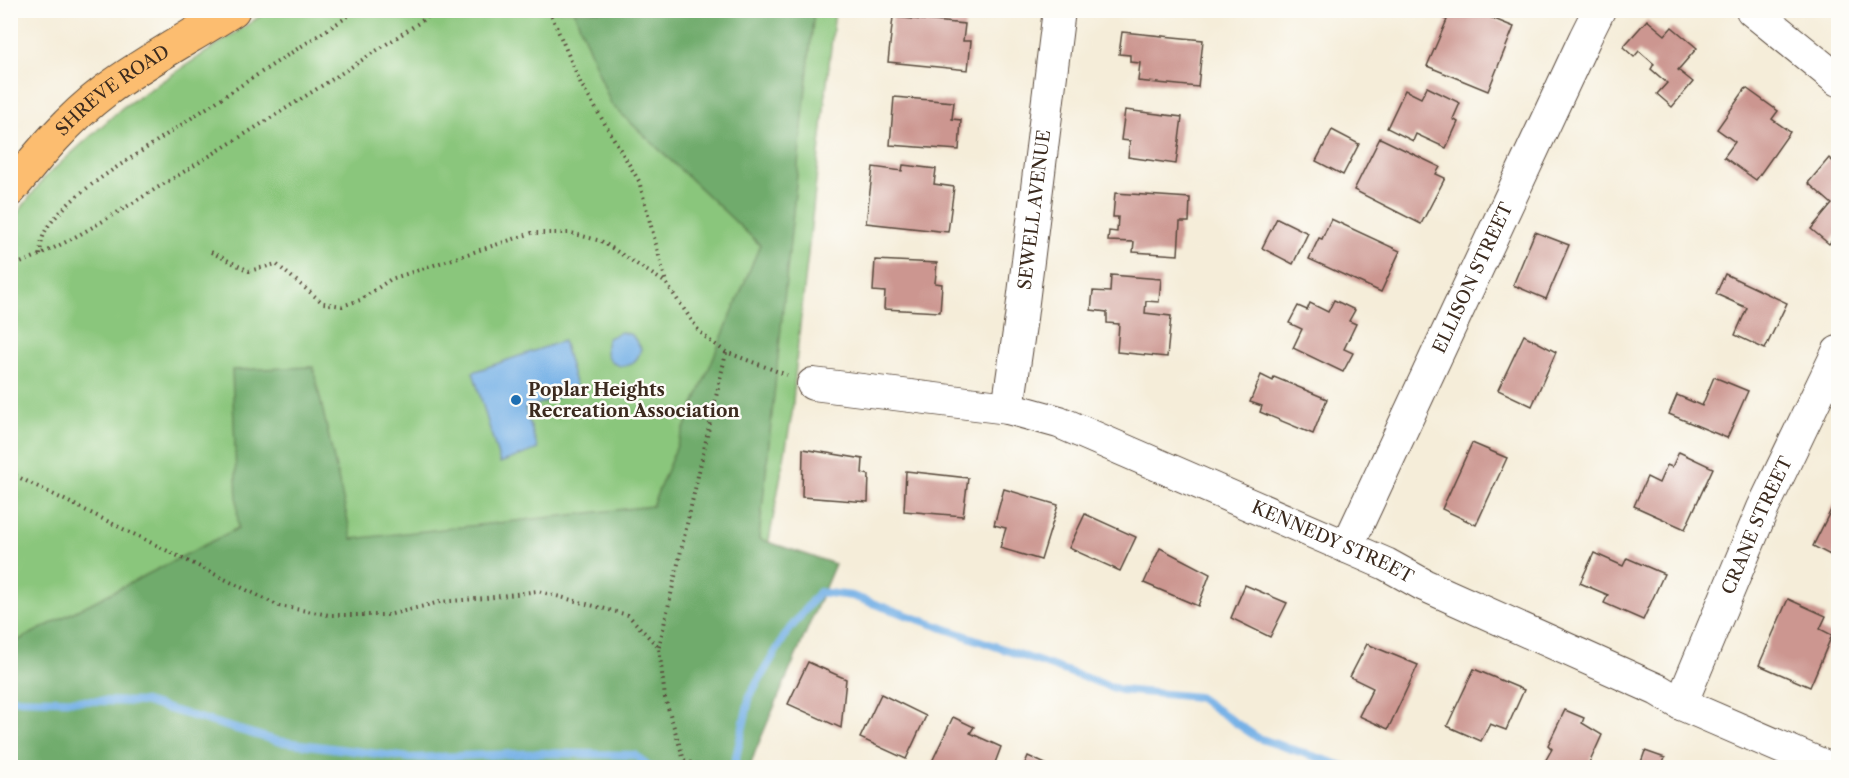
<svg xmlns="http://www.w3.org/2000/svg" width="1849" height="778" font-family="'Libre Caslon Text',serif">
<style>
.green{fill:#8ac67c;stroke:#62784d;stroke-width:1.5}
.forest{fill:#6fab6c;stroke:#556a45;stroke-width:1.5}
.water{fill:#75b0e6;stroke:#586d82;stroke-width:1.5}
.lines{fill:none;stroke-linecap:round;stroke-linejoin:round}
.stream{stroke:#75b0e6;stroke-width:8}
.building{fill:#cc9690}
.minor-casing{stroke:#57473a;stroke-width:34}
.major-casing{stroke:#57473a;stroke-width:35}
.path{stroke:#57473a;stroke-width:4;stroke-dasharray:1.5 4.5;stroke-linecap:butt}
.minor{stroke:#fff;stroke-width:32}
.major{stroke:#fcbd6f;stroke-width:33}
.poi-dot{fill:#1f6fb2;stroke:#fdfcf7;stroke-width:2}
.labels{text-anchor:middle;stroke-width:5;stroke-linejoin:round;paint-order:stroke}
.street-label{font-size:18px;fill:#3b2a1e;stroke:#fdfcf7}
.poi-label{font-size:18px;font-weight:bold;fill:#3b2a1e;stroke:#fdfcf7;text-anchor:start}
</style>
<rect width="100%" height="100%" fill="#fdfcf7"/>
<filter id="ink" filterUnits="userSpaceOnUse"><feTurbulence type="fractalNoise" baseFrequency=".0167" numOctaves="2"/><feDisplacementMap in="SourceGraphic" scale="12" xChannelSelector="R" yChannelSelector="G"/><feConvolveMatrix kernelMatrix="1 2 1 2 8 2 1 2 1" color-interpolation-filters="sRGB"/></filter>
<filter id="wash" filterUnits="userSpaceOnUse"><feTurbulence type="fractalNoise" baseFrequency=".008" numOctaves="4" result="noise"/><feDisplacementMap in="SourceGraphic" scale="24" xChannelSelector="R" yChannelSelector="G"/><feGaussianBlur stdDeviation="1.35" result="paint"/><feColorMatrix in="noise" values="0 0 0 0 0 0 0 0 0 0 0 0 0 0 0 0 0 1.4 0 .05"/><feComposite in="paint" operator="in"/></filter>
<g filter="url(#wash)">
<rect width="100%" height="100%" fill="#f5edd9"/>
<polygon class="green" points="268,11 835,11 797,352 792,414 770,535 721,767 11,768 11,222 44,178 123,107"/>
<polygon class="forest" points="574,11 814,11 759,539 835,564 755,752 750,767 11,767 11,644 238,528 232,370 313,367 352,539 652,506 760,245 611,104"/>
<g class="water">
<path d="M621,332L632,335L641,348C635,379 596,366 608,338Z"/>
<polygon points="563,341 577,390 525,409 538,449 500,463 473,372"/>
</g>
<g class="lines">
<g class="stream">
<polyline points="10,699 145,702 277,741 410,758 541,753 635,755 651,768"/>
<polyline points="730,768 735,762 750,695 786,634 819,592 852,596 1120,690 1198,697 1258,738 1349,768"/>
</g>
</g>
<g id="blocks">
<g class="building">
<polygon points="1432,10 1472,10 1514,27 1488,91 1427,66 1447,20 1431,13"/>
<polygon points="893,17 965,24 963,41 971,41 968,70 888,62"/>
<polygon points="1647,20 1665,35 1672,27 1697,48 1678,70 1693,82 1672,107 1657,94 1667,83 1651,69 1654,64 1639,51 1634,57 1623,47"/>
<polygon points="1122,32 1203,40 1198,87 1138,81 1140,63 1130,62 1130,55 1119,54"/>
<polygon points="1427,87 1460,103 1453,119 1458,122 1446,148 1416,134 1413,141 1387,128 1405,90 1421,98"/>
<polygon points="1746,88 1778,111 1772,119 1790,132 1756,180 1724,157 1735,142 1717,129"/>
<polygon points="894,97 954,102 952,119 961,120 959,150 890,145"/>
<polygon points="1125,110 1182,117 1176,164 1128,157 1130,141 1121,140"/>
<polygon points="1332,130 1359,144 1343,175 1316,161"/>
<polygon points="1380,138 1440,167 1436,174 1445,178 1421,224 1354,190"/>
<polygon points="1829,158 1838,166 1838,233 1829,244 1811,229 1832,204 1808,183"/>
<polygon points="903,165 936,169 934,184 954,187 948,232 866,223 873,167 902,171"/>
<polygon points="1115,193 1190,198 1189,222 1180,222 1178,255 1133,252 1134,242 1108,241 1109,231 1117,232 1118,217 1113,217"/>
<polygon points="1277,218 1308,233 1293,264 1262,248"/>
<polygon points="1331,219 1400,251 1381,292 1309,259 1319,238 1322,239"/>
<polygon points="1535,232 1569,245 1546,299 1513,285"/>
<polygon points="875,260 937,263 935,283 942,284 940,312 884,309 885,292 873,291"/>
<polygon points="1725,274 1787,303 1765,349 1735,335 1747,308 1716,294"/>
<polygon points="1111,275 1161,279 1159,302 1146,301 1145,313 1171,316 1167,357 1117,352 1119,324 1107,323 1107,312 1091,310 1093,291 1110,292"/>
<polygon points="1334,300 1355,310 1349,321 1356,324 1344,349 1353,353 1343,372 1293,348 1302,329 1289,323 1298,306 1307,310 1310,303 1328,312"/>
<polygon points="1524,335 1556,352 1532,406 1498,390"/>
<polygon points="1261,375 1273,381 1274,377 1327,399 1313,434 1260,412 1262,406 1250,402"/>
<polygon points="1714,377 1748,391 1727,438 1669,414 1677,395 1702,406"/>
<polygon points="1472,443 1507,458 1476,525 1442,509"/>
<polygon points="803,449 863,459 862,473 869,475 868,502 802,497"/>
<polygon points="1679,452 1713,468 1685,529 1634,506 1647,477 1659,483 1667,465 1672,467"/>
<polygon points="906,471 968,478 963,516 904,511"/>
<polygon points="1004,489 1058,505 1041,560 1000,548 1006,528 994,525"/>
<polygon points="1837,498 1838,499 1838,559 1813,546"/>
<polygon points="1085,514 1136,537 1120,571 1069,548"/>
<polygon points="1160,548 1210,574 1198,606 1144,583"/>
<polygon points="1594,553 1623,566 1627,558 1664,574 1643,620 1604,603 1608,595 1580,583"/>
<polygon points="1245,585 1287,603 1270,637 1231,618"/>
<polygon points="1788,599 1826,616 1820,629 1832,635 1810,687 1759,665"/>
<polygon points="1367,644 1418,665 1388,729 1359,716 1373,688 1350,677"/>
<polygon points="808,662 846,679 841,728 788,704"/>
<polygon points="1474,669 1524,690 1506,730 1490,724 1481,741 1447,726"/>
<polygon points="881,694 926,716 906,759 860,738"/>
<polygon points="1565,710 1584,718 1582,723 1602,735 1587,768 1548,768 1543,765 1552,749 1548,745"/>
<polygon points="953,717 974,727 970,733 1001,747 993,768 929,768"/>
<polygon points="1645,751 1665,758 1661,768 1639,768"/>
<polygon points="1028,756 1054,768 1023,768"/>
</g>
</g>
</g>
<g filter="url(#ink)">
<use href="#blocks" fill-opacity="0" stroke="#57473a" stroke-width="1.5"/>
<g class="lines">
<defs>
<g id="minor">
<polyline points="1752,10 1838,80"/>
<path id="s1" d="M813,384L1008,408L1059,422L1386,564L1424,585L1658,690L1681,704L1829,768"/>
<path id="s2" d="M1008,408L1021,318L1059,10"/>
<path id="s3" d="M1347,547L1585,38L1599,10"/>
<path id="s4" d="M1681,704L1763,508L1838,352"/>
</g>
<g id="major">
<path id="s5" d="M10,190C39,154 68,119 105,91C145,61 191,37 233,10"/>
</g>
</defs>
<use href="#minor" class="minor-casing"/>
<use href="#major" class="major-casing"/>
<g class="path">
<polyline points="549,10 581,84 639,181 666,282"/>
<polyline points="211,252 249,271 276,264 323,303 342,306 360,300 391,279 532,233 571,233 601,241 666,283 699,331 710,341 726,352 787,375"/>
<path d="M40,255C41,243 42,235 49,225C76,190 118,167 154,143C221,98 289,54 358,10"/>
<path d="M10,267C70,245 123,208 177,176C265,122 353,67 438,10"/>
<polyline points="10,473 279,606 329,615 388,615 440,602 486,598 538,591 628,615 659,648 665,698 684,760 704,768"/>
<polyline points="659,647 726,353"/>
</g>
<use href="#minor" class="minor"/>
<use href="#major" class="major"/>
</g>
</g>
<circle class="poi-dot" cx="516" cy="400" r="6"/>
<g class="labels">
<g class="street-label">
<text dy="6" stroke="none"><textPath href="#s5" startOffset="144">SHREVE ROAD</textPath></text>
<text dy="6" stroke="none"><textPath href="#s2" startOffset="200">SEWELL AVENUE</textPath></text>
<text dy="6" stroke="none"><textPath href="#s3" startOffset="297">ELLISON STREET</textPath></text>
<text dy="6" stroke="none"><textPath href="#s4" startOffset="194">CRANE STREET</textPath></text>
<text dy="6" stroke="none"><textPath href="#s1" startOffset="548">KENNEDY STREET</textPath></text>
</g>
<g class="poi-label">
<text x="528" y="396">Poplar Heights<tspan x="528" dy="21">Recreation Association</tspan></text>
</g>
</g>
<rect width="1849" height="778" fill="none" stroke="#fdfcf7" stroke-width="36"/>
</svg>
